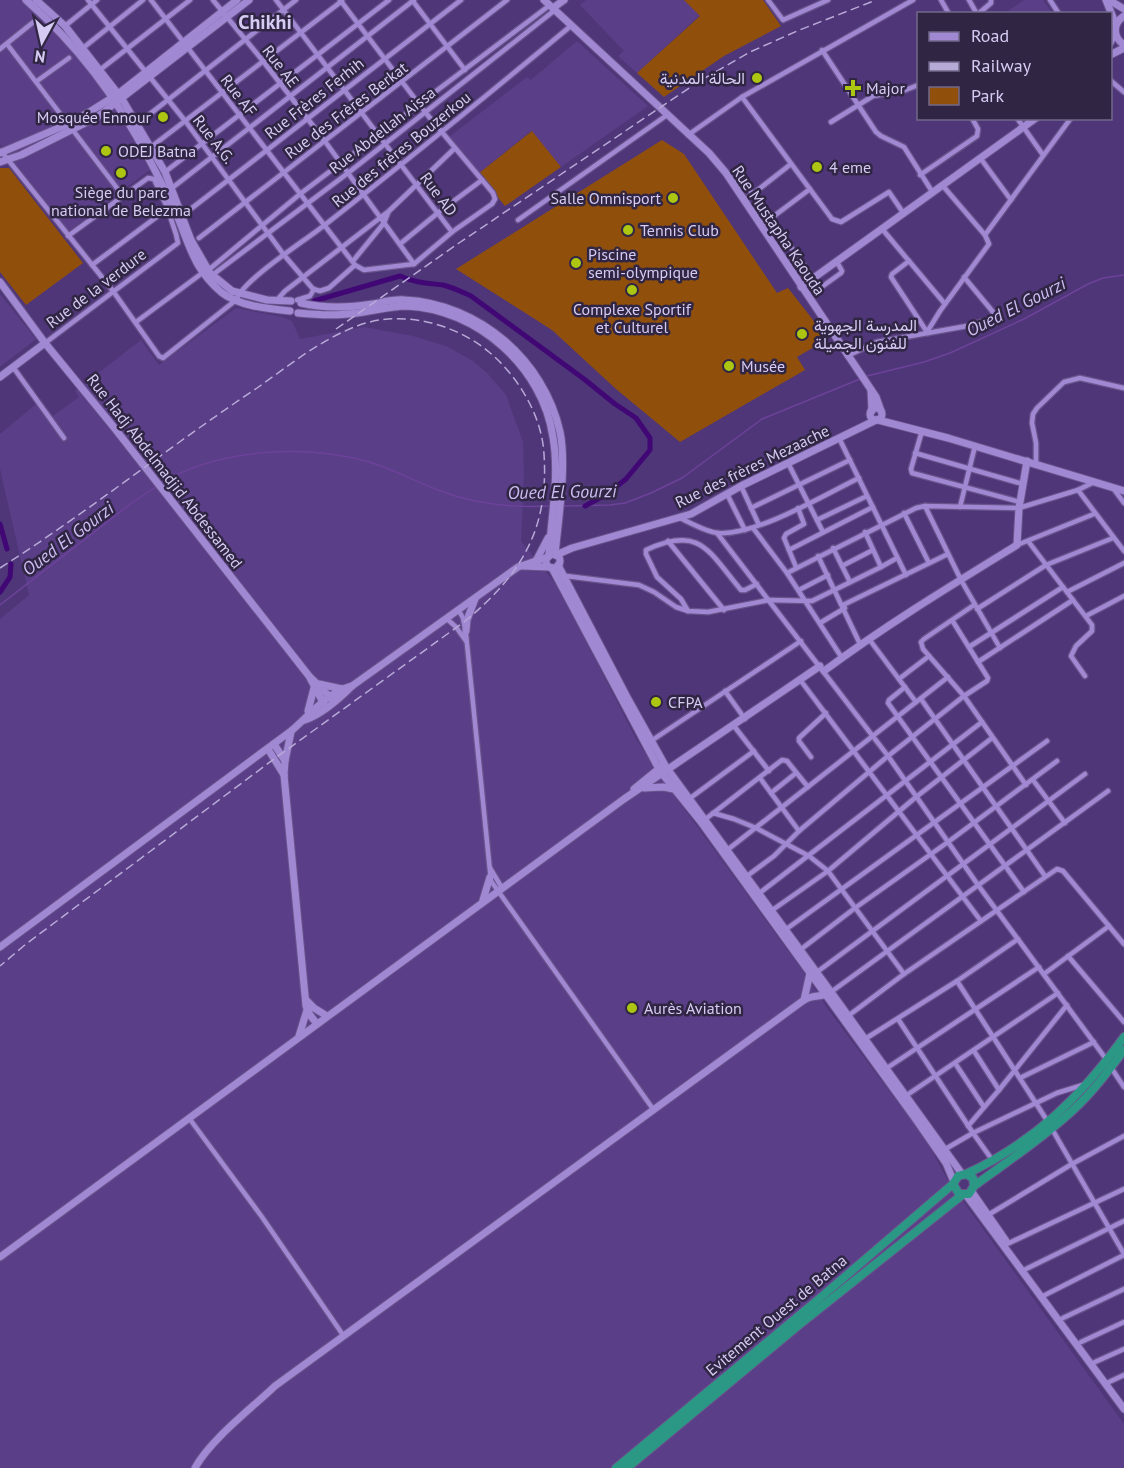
<svg xmlns="http://www.w3.org/2000/svg" width="1124" height="1468" font-family="'PT Sans',Vazirmatn,sans-serif">
<style>
.built{fill:#5a3e88}
.green{fill:#90500c}
.lines{fill:none;stroke-linecap:round;stroke-linejoin:round}
.stream{stroke:#6d429a;stroke-width:1.5}
.canal{stroke:#400775;stroke-width:5}
.street-casing{stroke:#69538b;stroke-width:7}
.secondary-casing{stroke:#69538b;stroke-width:9}
.highway-casing{stroke:#69538b;stroke-width:10}
.street{stroke:#a188d2;stroke-width:4.5}
.secondary{stroke:#a188d2;stroke-width:7}
.highway{stroke:#2b9885;stroke-width:8}
.rail{stroke:#b8aad7;stroke-width:1.5;stroke-dasharray:9 4.5;stroke-linecap:butt}
.poi-dot{fill:#acc612;stroke:#302644;stroke-width:2}
.labels{text-anchor:middle;stroke-width:5;stroke-linejoin:round;paint-order:stroke}
.street-label{font-size:16px;fill:#d6cbf2;stroke:#302644}
.poi-label{font-size:16px;fill:#d6cbf2;stroke:#302644;text-anchor:start}
.water-label{font-size:18px;font-style:italic;fill:#cdbdf2;stroke:#302644}
.quarter-label{font-size:20px;font-weight:bold;fill:#d6cbf2;stroke:#302644}
</style>
<rect width="100%" height="100%" fill="#4f3678"/>
<g class="built">
<polygon points="0,0 23,0 61,37 107,92 151,169 69,231 0,144"/>
<polygon points="586,0 684,0 700,15 637,73 618,56 624,51 580,5"/>
<polygon points="1024,0 1043,0 1052,13 1005,13"/>
<polygon points="577,41 648,106 561,167 531,131 478,174 449,137 527,77 531,80"/>
<polygon points="0,294 36,339 0,367"/>
<polygon points="236,308 282,317 292,321 300,339 364,327 413,336 446,346 473,361 487,373 506,395 523,442 524,476 521,541 559,588 636,739 680,803 803,971 830,1012 926,1140 947,1179 1124,1424 1124,1468 0,1468 0,619 29,595 0,469 0,434 40,401 53,416 79,397 75,391 141,340 159,365"/>
</g>
<g class="green">
<polygon points="684,0 763,0 781,26 724,56 664,97 637,73 700,16"/>
<polygon points="532,131 561,167 505,206 478,174"/>
<polygon points="662,140 684,154 777,293 788,288 828,339 797,357 805,370 680,442 616,389 552,330 456,269"/>
<polygon points="0,168 9,168 83,263 26,305 0,272"/>
</g>
<g class="lines">
<g class="stream">
<polyline points="867,376 924,362 950,353 1024,319 1088,284 1103,278 1124,275"/>
<path d="M161,483C218,449 303,444 366,461C391,468 414,481 438,490C474,504 512,508 550,506"/>
<polyline points="564,506 610,505 625,503 651,493 682,478 762,419 860,379"/>
<polyline points="0,605 129,505 157,486"/>
</g>
<g class="canal">
<path d="M314,301L400,276C416,283 426,283 443,285C452,287 462,292 471,296L584,379L615,404L636,418L650,438V450L626,479L607,494L585,506"/>
<polyline points="0,524 7,549"/>
<polyline points="0,592 10,577 11,564"/>
</g>
<defs>
<g id="street">
<polyline points="88,0 186,122 284,255 313,289 320,291 329,288 355,265"/>
<polyline points="151,0 355,265 364,270 414,264 452,232 492,204 495,199 493,193 425,112 340,0"/>
<polyline points="213,0 263,61 324,140 414,264"/>
<polyline points="276,0 452,232"/>
<polyline points="412,0 465,70"/>
<polyline points="768,0 783,20 828,0"/>
<polyline points="941,0 949,14"/>
<polyline points="969,0 977,14"/>
<polyline points="1050,0 1059,14"/>
<polyline points="978,14 991,3 991,0"/>
<polyline points="65,26 97,0"/>
<polyline points="7,44 68,124"/>
<polyline points="83,48 143,0"/>
<polyline points="0,49 36,20"/>
<polyline points="822,50 876,132 881,136 904,147 933,193"/>
<polyline points="101,69 190,0"/>
<polyline points="1110,80 1124,92"/>
<polyline points="37,81 69,58"/>
<polyline points="742,97 832,219 841,222 889,192 904,214"/>
<polyline points="1017,118 1043,155"/>
<polyline points="831,122 873,96 903,91 918,85"/>
<polyline points="137,124 296,0"/>
<polyline points="72,129 123,196"/>
<polyline points="688,135 742,97 913,0"/>
<polyline points="151,147 342,1"/>
<path d="M1,151L113,291L159,356L163,358L236,300C245,278 305,241 326,224C409,159 491,92 572,25"/>
<polyline points="981,159 1011,200"/>
<polyline points="165,172 389,0"/>
<polyline points="920,175 977,136 978,129 972,118"/>
<polyline points="734,183 742,179 818,285 823,286 841,273 842,271 837,262"/>
<polyline points="172,188 414,0"/>
<polyline points="745,200 791,164"/>
<polyline points="183,215 461,0"/>
<polyline points="518,220 667,115"/>
<polyline points="762,225 810,189"/>
<polyline points="883,230 945,304"/>
<polyline points="985,235 1071,118"/>
<polyline points="68,236 148,178 154,179 167,207 166,210 92,265"/>
<polyline points="199,238 507,0"/>
<polyline points="400,244 439,212 482,180"/>
<polyline points="353,261 384,223 388,213"/>
<polyline points="909,261 892,274 891,277 927,332"/>
<polyline points="206,272 300,194 550,5"/>
<polyline points="211,276 348,173 555,10"/>
<polyline points="277,300 285,291 389,211 455,148"/>
<polyline points="297,300 310,296 314,289"/>
<polyline points="136,322 205,271"/>
<polyline points="928,333 927,332 940,311 989,244 985,235 943,186"/>
<polyline points="45,343 178,243 176,234 167,207"/>
<polyline points="847,356 877,342 967,326 993,318 993,312 964,277"/>
<polyline points="13,367 64,438"/>
<polyline points="922,431 911,469 912,473 1020,502"/>
<polyline points="839,438 906,575"/>
<polyline points="915,453 1023,484"/>
<polyline points="788,463 823,532"/>
<polyline points="1036,464 1036,443 1032,423 1033,414 1037,408 1064,382 1080,378 1124,388"/>
<polyline points="741,486 759,525"/>
<polyline points="1113,488 1124,503"/>
<polyline points="1078,490 1124,551"/>
<polyline points="727,494 745,530"/>
<polyline points="925,506 961,580 1000,648"/>
<polyline points="960,507 975,446"/>
<polyline points="751,508 850,460"/>
<polyline points="904,513 929,563"/>
<path d="M680,518C691,523 706,532 718,533C756,536 824,495 859,478"/>
<polyline points="817,520 867,496"/>
<polyline points="753,528 787,573 842,658"/>
<polyline points="717,533 888,756 978,885 1106,1059"/>
<polyline points="668,541 724,610"/>
<polyline points="1028,541 1092,625 1092,631 1076,646 1071,656 1085,676"/>
<polyline points="1017,545 1094,514"/>
<polyline points="833,548 850,582"/>
<polyline points="789,550 873,507"/>
<polyline points="818,556 860,644"/>
<polyline points="842,566 873,550"/>
<polyline points="796,567 784,538 786,534 804,524 798,508"/>
<polyline points="881,567 897,558"/>
<polyline points="787,573 916,508 925,506 1019,508 1078,490 1094,482"/>
<polyline points="566,576 639,585 654,592 676,607 688,611 708,612 769,600 812,601 881,567 865,532"/>
<polyline points="799,590 828,575"/>
<polyline points="1067,592 1124,563"/>
<polyline points="843,605 948,554"/>
<polyline points="977,609 1046,565 1113,538"/>
<polyline points="459,611 463,618 466,634 491,881 653,1109"/>
<path d="M688,611L681,599L657,577L646,554V550C701,525 708,551 741,590H745L757,584"/>
<polyline points="1086,616 1124,596"/>
<polyline points="447,619 456,627 466,641"/>
<polyline points="952,620 988,678 987,681 964,696 923,649 921,642 924,639 974,605"/>
<polyline points="820,623 845,608"/>
<polyline points="869,639 916,702"/>
<polyline points="969,647 1063,587"/>
<polyline points="978,662 1073,600"/>
<polyline points="899,679 929,656"/>
<polyline points="801,681 981,921"/>
<polyline points="905,687 889,700 888,703 1024,892"/>
<polyline points="725,691 745,719"/>
<polyline points="921,699 1045,876"/>
<polyline points="734,726 769,771"/>
<polyline points="651,741 801,641"/>
<polyline points="811,757 799,741 799,738 826,713"/>
<polyline points="760,778 799,831"/>
<polyline points="1033,780 1065,823"/>
<polyline points="771,793 796,773"/>
<polyline points="689,799 754,751"/>
<polyline points="713,813 734,819 756,828 809,856 828,871 904,974"/>
<polyline points="703,821 782,760 787,761 808,787"/>
<polyline points="726,851 948,677"/>
<polyline points="490,868 502,888"/>
<polyline points="747,876 774,856 799,831 888,756 964,696 1026,785"/>
<polyline points="757,895 982,722"/>
<polyline points="771,911 828,871 916,797 992,738"/>
<polyline points="785,930 1047,741"/>
<polyline points="800,950 855,908 948,842 1057,761"/>
<polyline points="1068,956 1124,1022"/>
<polyline points="817,972 1085,774"/>
<polyline points="1044,974 1109,926"/>
<polyline points="957,981 1048,1122"/>
<polyline points="831,992 1108,791"/>
<polyline points="848,1016 904,974 1057,869 1063,871 1124,944"/>
<polyline points="898,1019 973,1133 993,1161"/>
<polyline points="865,1039 957,981 1018,939"/>
<polyline points="974,1051 999,1090"/>
<polyline points="955,1063 984,1107"/>
<polyline points="1110,1066 1124,1087"/>
<polyline points="884,1070 1039,967"/>
<polyline points="1020,1078 1094,1042"/>
<polyline points="904,1097 1058,993"/>
<polyline points="189,1118 262,1217 343,1335"/>
<polyline points="968,1126 999,1090 1067,1005"/>
<polyline points="1052,1129 1124,1254"/>
<polyline points="942,1151 973,1133 1057,1093 1086,1084"/>
<polyline points="988,1215 1072,1164 1124,1136"/>
<polyline points="1007,1244 1124,1189"/>
<polyline points="1026,1269 1124,1221"/>
<polyline points="1045,1295 1124,1255"/>
<polyline points="1063,1318 1124,1289"/>
<polyline points="1081,1342 1124,1322"/>
<polyline points="1095,1362 1124,1349"/>
<polyline points="1109,1382 1124,1375"/>
</g>
<g id="secondary">
<path d="M26,0C79,46 118,99 150,161C160,180 170,199 178,218C191,249 194,268 221,292C238,306 269,309 290,311"/>
<polyline points="36,0 65,26 122,99 165,172 191,240 210,273 232,291 267,300 291,301"/>
<polyline points="544,0 709,153 726,173 876,397 881,411"/>
<polyline points="1106,0 1116,25"/>
<polyline points="1109,0 1124,9"/>
<polyline points="553,8 564,0"/>
<path d="M1124,16C1112,24 1113,37 1124,45"/>
<polyline points="1110,43 1115,32"/>
<polyline points="1110,55 1124,48"/>
<polyline points="0,153 68,124 91,111 118,94 237,0"/>
<polyline points="0,162 21,155 97,117 249,0"/>
<polyline points="0,282 45,343 112,425 309,676 326,708"/>
<polyline points="801,287 1036,118"/>
<path d="M301,303C326,309 348,308 373,304C384,302 394,299 405,300C479,304 544,360 560,432C567,465 558,521 555,555"/>
<path d="M298,313C318,315 337,316 357,313C374,311 390,306 407,306C477,309 543,367 553,437C560,477 551,516 549,556"/>
<polyline points="0,377 45,343"/>
<polyline points="871,390 872,411"/>
<circle cx="876" cy="414" r="6"/>
<polyline points="878,420 948,438 1124,491"/>
<circle cx="553" cy="561" r="7"/>
<polyline points="556,555 572,548 691,514 741,486 876,420"/>
<polyline points="537,559 548,538"/>
<polyline points="558,565 628,699 666,767 831,992 962,1174"/>
<polyline points="523,566 549,567"/>
<polyline points="552,568 660,771 701,822 917,1121 946,1163 954,1182"/>
<polyline points="466,631 467,620 475,599"/>
<path d="M824,671C886,625 952,585 1017,545L1019,508L1027,461"/>
<polyline points="311,678 333,700"/>
<polyline points="319,684 342,689"/>
<polyline points="308,711 314,688"/>
<path d="M305,720C322,714 339,699 352,686L518,567L548,557"/>
<polyline points="274,744 285,761 284,775 306,1006 310,1015 317,1024"/>
<polyline points="268,749 284,775"/>
<polyline points="285,761 291,732"/>
<polyline points="644,788 663,787 674,789"/>
<polyline points="634,789 661,767"/>
<polyline points="483,900 490,877"/>
<path d="M0,947L291,731C310,715 326,693 352,686"/>
<polyline points="306,1000 314,1008 327,1016"/>
<polyline points="804,1000 810,973"/>
<polyline points="299,1036 307,1010"/>
<polyline points="972,1192 1006,1241"/>
<polyline points="966,1195 1124,1409"/>
<polyline points="0,1257 624,799 820,666"/>
<path d="M195,1468C210,1440 252,1408 275,1386L804,1000C813,994 823,998 831,992"/>
</g>
<g id="highway">
<path d="M966,1174C1033,1143 1081,1097 1124,1037"/>
<path d="M974,1186L973,1178L966,1174L958,1176L953,1184L959,1194H969L974,1186C1008,1161 1043,1138 1073,1110C1093,1092 1108,1071 1124,1050"/>
<polyline points="616,1468 820,1298 953,1184"/>
<polyline points="627,1468 799,1325 962,1195"/>
</g>
</defs>
<use href="#street" class="street-casing"/>
<use href="#secondary" class="secondary-casing"/>
<use href="#highway" class="highway-casing"/>
<use href="#street" class="street"/>
<use href="#secondary" class="secondary"/>
<use href="#highway" class="highway"/>
<g class="rail">
<polyline points="336,329 459,243 698,82 750,52 797,31 876,0"/>
<path d="M0,568C88,512 170,446 257,388C290,365 326,335 366,323C407,311 457,325 489,352C518,376 542,416 544,454C549,530 521,575 464,622L274,759L26,944L0,966"/>
</g>
</g>
<g class="poi-dot">
<circle cx="757" cy="78" r="6"/>
<path d="M850 79h6v6h6v6h-6v6h-6v-6h-6v-6h6z"/>
<circle cx="163" cy="117" r="6"/>
<circle cx="106" cy="151" r="6"/>
<circle cx="817" cy="167" r="6"/>
<circle cx="121" cy="173" r="6"/>
<circle cx="673" cy="198" r="6"/>
<circle cx="628" cy="230" r="6"/>
<circle cx="576" cy="263" r="6"/>
<circle cx="632" cy="290" r="6"/>
<circle cx="802" cy="334" r="6"/>
<circle cx="729" cy="366" r="6"/>
<circle cx="656" cy="702" r="6"/>
<circle cx="632" cy="1008" r="6"/>
</g>
<g class="labels">
<g class="street-label">
<text transform="translate(281 66) rotate(52)" y="6">Rue AE</text>
<text transform="translate(239 95) rotate(52)" y="6">Rue AF</text>
<text transform="translate(314 98) rotate(-38)" y="6">Rue Frères Ferhih</text>
<text transform="translate(346 110) rotate(-37)" y="6">Rue des Frères Berkat</text>
<text transform="translate(382 130) rotate(-38)" y="6">Rue Abdellah Aissa</text>
<text transform="translate(214 139) rotate(52)" y="6">Rue A.G.</text>
<text transform="translate(401 149) rotate(-39)" y="6">Rue des frères Bouzerkou</text>
<text transform="translate(439 194) rotate(53)" y="6">Rue AD</text>
<text transform="translate(779 230) rotate(56)" y="6">Rue Mustapha Kaouda</text>
<text transform="translate(96 288) rotate(-37)" y="6">Rue de la verdure</text>
<text transform="translate(752 466) rotate(-26)" y="6">Rue des frères Mezaache</text>
<text transform="translate(165 471) rotate(52)" y="6">Rue Hadj Abdelmadjid Abdessamed</text>
<text transform="translate(776 1315) rotate(-40)" y="6">Evitement Ouest de Batna</text>
</g>
<g class="poi-label">
<text x="745" y="84" text-anchor="end">الحالة المدنية</text>
<text x="866" y="94">Major</text>
<text x="151" y="123" text-anchor="end">Mosquée Ennour</text>
<text x="118" y="157">ODEJ Batna</text>
<text x="829" y="173">4 eme</text>
<text x="121" y="198" text-anchor="middle">Siège du parc<tspan x="121" dy="18">national de Belezma</tspan></text>
<text x="661" y="204" text-anchor="end">Salle Omnisport</text>
<text x="640" y="236">Tennis Club</text>
<text x="588" y="260">Piscine<tspan x="588" dy="18">semi-olympique</tspan></text>
<text x="632" y="315" text-anchor="middle">Complexe Sportif<tspan x="632" dy="18">et Culturel</tspan></text>
<text x="814" y="331">المدرسة الجهوية<tspan x="814" dy="18">للفنون الجميلة</tspan></text>
<text x="741" y="372">Musée</text>
<text x="668" y="708">CFPA</text>
<text x="644" y="1014">Aurès Aviation</text>
</g>
<g class="water-label">
<text transform="translate(1016 307) rotate(-27)" y="6">Oued El Gourzi</text>
<text transform="translate(562 492) rotate(-1)" y="6">Oued El Gourzi</text>
<text transform="translate(68 539) rotate(-37)" y="6">Oued El Gourzi</text>
</g>
<g class="quarter-label">
<text x="265" y="29">Chikhi</text>
</g>
</g>
<rect x="917" y="12" width="195" height="108" fill="#302644" stroke="#72688a" stroke-width="1.5"/>
<rect x="929" y="32" width="30" height="9" fill="#a188d2" stroke="#72688a" stroke-width="1.5"/>
<text x="971" y="42" font-size="18" fill="#d6cbf2">Road</text>
<rect x="929" y="62" width="30" height="9" fill="#b8aad7" stroke="#72688a" stroke-width="1.5"/>
<text x="971" y="72" font-size="18" fill="#d6cbf2">Railway</text>
<rect x="929" y="87" width="30" height="18" fill="#90500c" stroke="#72688a" stroke-width="1.5"/>
<text x="971" y="102" font-size="18" fill="#d6cbf2">Park</text>
<g transform="translate(42 42) rotate(188)" stroke="#302644" stroke-width="4.5" paint-order="stroke">
<path d="M0-4.5L10 22L0 15L-10 22Z" fill="#d6cbf2"/>
<text y="-9" font-size="16" font-weight="bold" text-anchor="middle" fill="#d6cbf2">N</text>
</g>
</svg>
